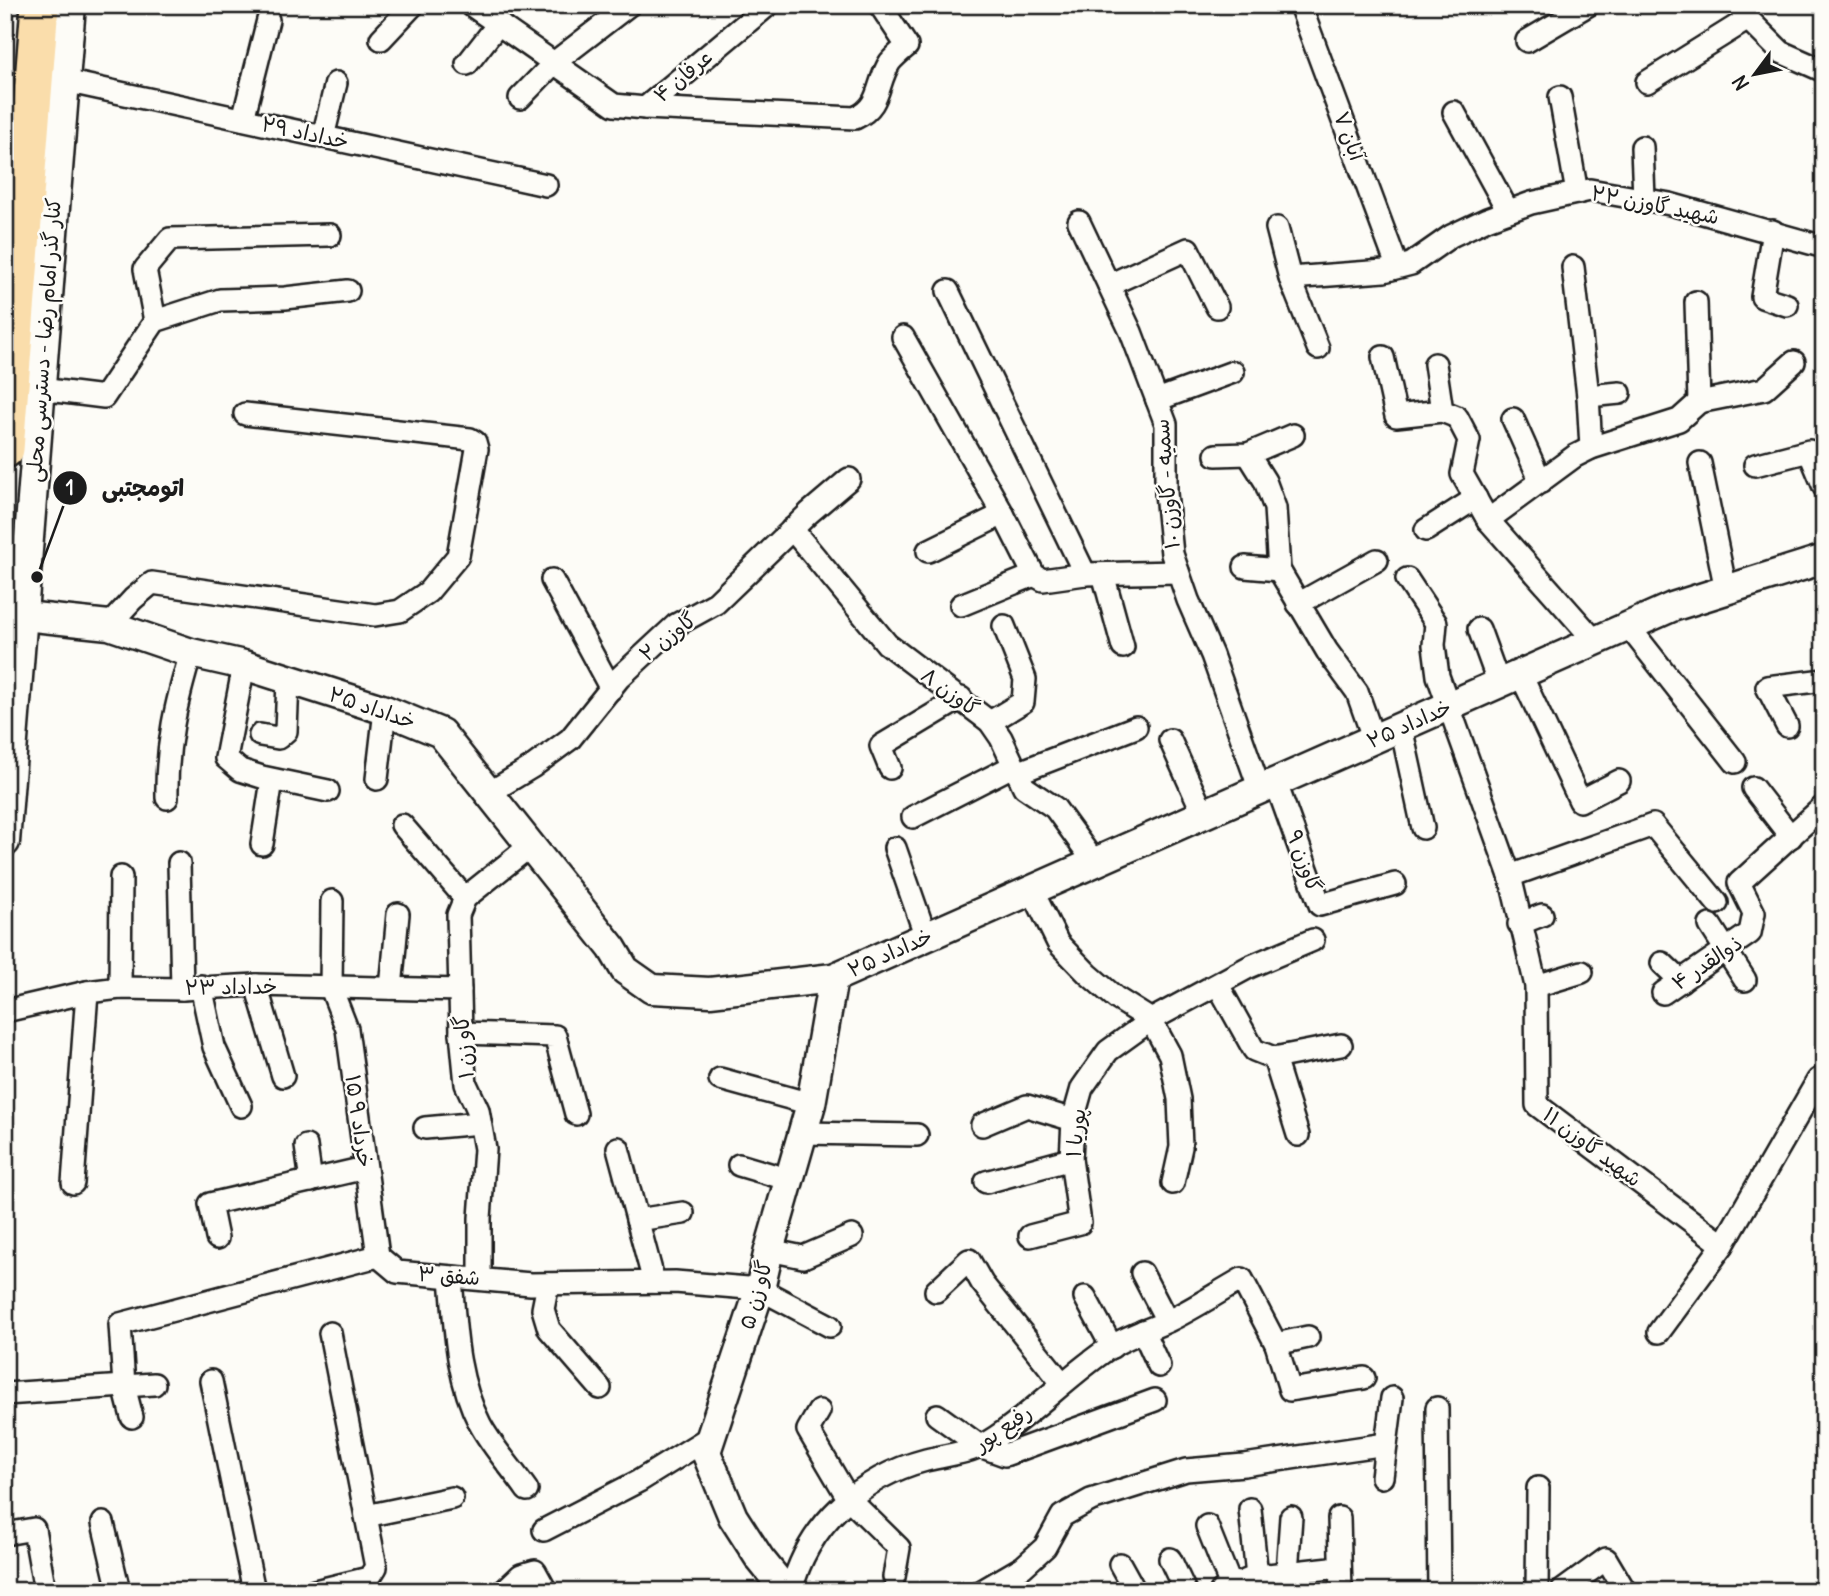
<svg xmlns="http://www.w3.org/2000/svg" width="1829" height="1596" font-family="Delius,'Playpen Sans Arabic',sans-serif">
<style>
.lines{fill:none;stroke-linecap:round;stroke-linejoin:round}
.street-casing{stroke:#1c1c1c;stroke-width:26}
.secondary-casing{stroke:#1c1c1c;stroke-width:33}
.highway-casing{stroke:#1c1c1c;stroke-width:42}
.street{stroke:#fdfcf7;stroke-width:21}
.secondary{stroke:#fdfcf7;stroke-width:28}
.highway{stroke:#faddab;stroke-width:37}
.labels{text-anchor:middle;stroke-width:5;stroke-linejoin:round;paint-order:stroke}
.street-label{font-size:21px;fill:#1c1c1c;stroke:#fdfcf7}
.leader{fill:none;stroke:#1c1c1c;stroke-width:2.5}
.callout-dot{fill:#1c1c1c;stroke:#fdfcf7;stroke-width:2.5}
.mark-label{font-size:21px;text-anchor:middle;font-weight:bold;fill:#fff}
.callout-label{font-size:23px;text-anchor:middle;font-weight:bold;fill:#1c1c1c;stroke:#fdfcf7;stroke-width:5;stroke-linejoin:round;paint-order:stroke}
</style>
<rect width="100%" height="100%" fill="#fdfcf7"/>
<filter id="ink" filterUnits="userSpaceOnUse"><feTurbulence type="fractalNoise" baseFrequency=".0143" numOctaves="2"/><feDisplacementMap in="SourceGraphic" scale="14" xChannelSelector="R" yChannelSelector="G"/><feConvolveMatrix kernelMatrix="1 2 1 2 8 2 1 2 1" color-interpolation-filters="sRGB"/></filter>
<g filter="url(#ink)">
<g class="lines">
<defs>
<g id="street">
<polyline points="471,5 614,105 645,108 768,5"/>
<polyline points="1300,5 1397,266"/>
<polyline points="1738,5 1748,19 1781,52 1824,71"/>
<polyline points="381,39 413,5"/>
<polyline points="1527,41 1588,5"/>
<polyline points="467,64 499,23"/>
<polyline points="65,81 546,185"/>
<polyline points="1647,82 1748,19"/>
<polyline points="1560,97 1577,193"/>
<polyline points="520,98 555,62 629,5"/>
<path d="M645,108L855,118C882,106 876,83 890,62C894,57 901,51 907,46L880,5"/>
<polyline points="1454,112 1508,211"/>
<polyline points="243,119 268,20"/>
<polyline points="323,137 336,83"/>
<polyline points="1642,147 1644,199"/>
<polyline points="1079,222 1131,332 1166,424 1166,493 1172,554 1188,600 1212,655 1260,790"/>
<polyline points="1277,228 1290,278 1318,348"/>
<polyline points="1773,231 1762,297 1787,305"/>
<polyline points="1573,267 1588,396 1591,448"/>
<polyline points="1290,278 1384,271 1411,264 1451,236 1487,219 1531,203 1590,190 1670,204 1824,247"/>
<polyline points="1109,285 1188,249 1217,307"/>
<polyline points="948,291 1085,574"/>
<polyline points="1696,302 1699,402"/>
<polyline points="155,321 145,269 170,239 330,235"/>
<polyline points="903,337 1003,514 1034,575 1043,580 1085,574 1178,572"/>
<polyline points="1383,357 1396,416 1442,411"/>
<polyline points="1435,364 1442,411 1457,417 1469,440 1462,474 1488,520 1595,641"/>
<polyline points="40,389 104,397 155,321 220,300 285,298 348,291"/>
<polyline points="1588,396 1620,393"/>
<polyline points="1157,400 1233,372"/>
<polyline points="1513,419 1541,482"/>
<polyline points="1248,454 1265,481 1275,508 1279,570 1327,651 1357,692 1374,740"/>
<polyline points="1216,455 1248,454 1293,435"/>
<polyline points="1700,463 1726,590"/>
<polyline points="1755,465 1809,451 1824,487"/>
<polyline points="1488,520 1575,456 1591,448 1679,420 1699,402 1764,389 1794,362"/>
<polyline points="792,529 887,644 990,722 1001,738 1024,787 1055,808 1095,863"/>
<polyline points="1426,530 1476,498"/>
<polyline points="928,551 1003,514"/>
<polyline points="1245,567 1279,570"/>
<polyline points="1103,574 1123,647"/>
<polyline points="1407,579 1436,623 1434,645 1438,676 1510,876 1536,986 1537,1105 1723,1245 1659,1332"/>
<polyline points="552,580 611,689"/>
<polyline points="1298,604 1377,560"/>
<polyline points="961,605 1034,575"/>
<polyline points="109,625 133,599 152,583 375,615 400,611 428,592 458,556 477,449 475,442 470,439 245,414"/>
<polyline points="1629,627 1735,762"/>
<polyline points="1479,629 1499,684"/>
<polyline points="244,665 226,758 240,770 262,777 328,791"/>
<polyline points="1521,675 1580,801 1619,781"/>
<polyline points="990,722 1023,702 1025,679 1004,626"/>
<polyline points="1787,726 1767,687 1824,680"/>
<polyline points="1401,727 1423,828"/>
<polyline points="260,735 278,738 286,731 288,681"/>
<polyline points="1170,740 1204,815"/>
<polyline points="890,768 881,746 961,698"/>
<polyline points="1017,773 1136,727"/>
<polyline points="377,779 385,710"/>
<polyline points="1276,783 1320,905 1395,884"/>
<polyline points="1753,788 1791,837"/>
<polyline points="489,793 532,767 570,739 619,678 676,625 716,603 809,513 849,479"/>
<path d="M167,798C166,745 176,703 191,653"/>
<polyline points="913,817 1013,766"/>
<polyline points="402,825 465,898"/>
<polyline points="262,844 272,780"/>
<polyline points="895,848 926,937"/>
<polyline points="179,863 182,989"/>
<polyline points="1510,876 1653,825 1717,903"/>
<polyline points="1032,890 1058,943 1088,974 1116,998 1151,1020 1170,1055 1179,1099 1181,1147 1173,1183"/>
<polyline points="332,901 331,988 347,1029 378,1256"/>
<polyline points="1519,924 1542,915"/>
<polyline points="1710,925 1745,980"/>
<polyline points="1662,963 1681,981"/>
<polyline points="256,985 283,1076"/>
<polyline points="1218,985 1254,1050 1274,1058 1341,1045"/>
<polyline points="201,986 214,1047 241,1106"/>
<polyline points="1536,986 1582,972"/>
<polyline points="120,988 121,877"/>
<polyline points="391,988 398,914"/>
<polyline points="1663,993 1750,933 1754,913 1739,883 1824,806"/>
<polyline points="5,1011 87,992 120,988 182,989 256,985 460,990"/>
<polyline points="461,1033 555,1036 576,1114"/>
<polyline points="1274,1058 1298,1135"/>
<polyline points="720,1079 811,1104"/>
<polyline points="982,1125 1027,1106 1073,1120"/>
<polyline points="425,1128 480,1123"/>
<polyline points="803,1133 917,1135"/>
<polyline points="306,1146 311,1181"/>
<polyline points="618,1148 654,1282"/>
<polyline points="739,1165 790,1180"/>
<polyline points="986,1182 1071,1159"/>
<polyline points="73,1183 87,992"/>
<polyline points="637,1220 683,1213"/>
<polyline points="1030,1236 1080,1223 1071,1159 1073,1120 1082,1088 1108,1051 1151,1020 1249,967 1313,940"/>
<polyline points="217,1238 210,1204 365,1168"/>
<polyline points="1723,1245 1818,1080 1824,1077"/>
<polyline points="769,1250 803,1257 852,1236"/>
<polyline points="1142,1273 1167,1321"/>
<path d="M451,1277C455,1327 456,1378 480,1424C492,1447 512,1468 527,1490"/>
<polyline points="480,1278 480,1218 485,1149 478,1110 466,1084 461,1033 458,915 465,898 530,846"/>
<polyline points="548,1284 543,1309 549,1329 600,1388"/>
<polyline points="936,1291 969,1260 982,1283 1062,1383"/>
<polyline points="1085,1297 1112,1347"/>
<polyline points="1143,1331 1159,1366"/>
<polyline points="1276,1344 1308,1337"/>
<polyline points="211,1381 254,1591"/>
<polyline points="5,1394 154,1384"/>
<polyline points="1437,1408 1439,1591"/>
<polyline points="819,1411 808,1430 848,1498 899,1548 894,1577"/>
<polyline points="937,1415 980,1446 1005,1455 1155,1400"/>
<polyline points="132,1417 124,1386 120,1324 378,1256 397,1272 531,1284 675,1282 760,1289 830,1326"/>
<polyline points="1382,1477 1392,1398"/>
<polyline points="1250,1509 1257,1576"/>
<polyline points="366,1516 452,1498"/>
<polyline points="1339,1518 1341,1591"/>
<polyline points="103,1523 119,1591"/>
<polyline points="1207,1526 1231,1586"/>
<polyline points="544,1530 639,1481 710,1437"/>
<polyline points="5,1534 34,1529 45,1591"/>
<polyline points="1170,1559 1185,1591"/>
<polyline points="1120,1564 1135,1591"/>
<polyline points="1287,1572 1291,1517"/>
<polyline points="315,1591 369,1578 376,1567 330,1333"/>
<polyline points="504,1591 521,1575 535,1571 546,1591"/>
<path d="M791,1591C808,1524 861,1477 926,1460C954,1453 971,1454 996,1437C1036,1410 1069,1375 1109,1348C1127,1336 1149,1330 1168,1321C1193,1309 1217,1293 1242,1279L1276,1344L1290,1390L1364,1378"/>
<polyline points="982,1591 1023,1567 1045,1547 1062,1516 1091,1500 1186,1470 1244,1465 1386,1444"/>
<polyline points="1221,1591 1257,1576 1340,1567"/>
<polyline points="1537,1591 1538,1488"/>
<polyline points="1562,1591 1606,1559 1625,1591"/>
</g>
<g id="secondary">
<polyline points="5,614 109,625 191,653 244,665 385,710 441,733 612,948 625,970 652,989 710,992 833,978 1672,607 1824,559"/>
<polyline points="5,842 71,5"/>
<polyline points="786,1591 760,1559 733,1517 706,1452 760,1289 769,1250 811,1104 833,978"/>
</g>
<polyline id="highway" points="5,449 40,5"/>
</defs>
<use href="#street" class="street-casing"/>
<use href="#secondary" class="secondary-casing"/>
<use href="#highway" class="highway-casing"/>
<use href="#street" class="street"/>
<use href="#secondary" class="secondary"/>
<use href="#highway" class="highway"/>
</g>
</g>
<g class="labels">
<g class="street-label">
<text transform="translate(683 76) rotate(-40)" y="7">عرفان ۴</text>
<text transform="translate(305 133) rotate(12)" y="7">خداداد ۲۹</text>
<text transform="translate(1349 136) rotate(70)" y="7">آبان ۷</text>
<text transform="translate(1655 205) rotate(11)" y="7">شهید گاوزن ۲۲</text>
<text transform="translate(44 340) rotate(-86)" y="7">کنار گذر امام رضا - دسترسی محلی</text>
<text transform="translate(1167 484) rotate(-95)" y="7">سمیه - گاوزن ۱۰</text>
<text transform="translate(668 637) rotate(-38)" y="7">گاوزن ۲</text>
<text transform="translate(950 692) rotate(36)" y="7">گاوزن ۸</text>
<text transform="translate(372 708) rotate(19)" y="7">خداداد ۲۵</text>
<text transform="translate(1409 724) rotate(-24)" y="7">خداداد ۲۵</text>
<text transform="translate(1304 861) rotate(70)" y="7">گاوزن ۹</text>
<text transform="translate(890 953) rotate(-24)" y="7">خداداد ۲۵</text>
<text transform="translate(1707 963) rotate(-34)" y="7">ذوالقدر ۴</text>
<text transform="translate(231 987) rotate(-1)" y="7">خداداد ۲۳</text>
<text transform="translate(464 1047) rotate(-95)" y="7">گاو زن ۱</text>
<text transform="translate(359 1121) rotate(82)" y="7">۱۵ خرداد ۹</text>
<text transform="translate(1076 1133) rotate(-84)" y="7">پوریا ۱</text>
<text transform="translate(1592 1147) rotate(37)" y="7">شهید گاوزن ۱۱</text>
<text transform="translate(449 1276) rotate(4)" y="7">شفق ۳</text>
<text transform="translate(756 1295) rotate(-74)" y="7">گاو زن ۵</text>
<text transform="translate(1003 1428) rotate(-35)" y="7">رفیع پور</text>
</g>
</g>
<path class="leader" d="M37 577L70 488"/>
<g class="callout-dot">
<circle cx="37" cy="577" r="7"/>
<circle cx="70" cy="488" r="18"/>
</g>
<g class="mark-label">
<text x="70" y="495">1</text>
</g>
<g class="callout-label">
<text x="143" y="496">اتومجتبی</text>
</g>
<rect width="1829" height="1596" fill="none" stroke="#fdfcf7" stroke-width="28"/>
<rect x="14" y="14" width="1801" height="1568" fill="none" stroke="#1c1c1c" stroke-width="2.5" filter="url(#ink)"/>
<g transform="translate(1755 74) rotate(238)" stroke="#fdfcf7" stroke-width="5" paint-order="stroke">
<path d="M0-5L12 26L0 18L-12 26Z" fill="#1c1c1c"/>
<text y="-10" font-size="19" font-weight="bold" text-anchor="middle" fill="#1c1c1c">N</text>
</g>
</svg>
